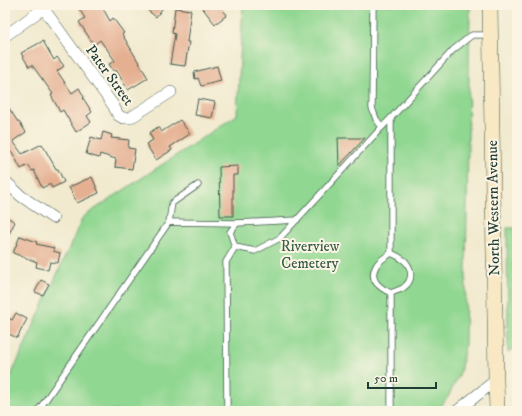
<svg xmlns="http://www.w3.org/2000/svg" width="522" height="416" font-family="'IM FELL DW Pica',serif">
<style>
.green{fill:#90d791;stroke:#588a62}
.building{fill:#e5b092}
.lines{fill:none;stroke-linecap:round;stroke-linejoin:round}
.service-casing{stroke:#3e574b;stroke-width:7}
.minor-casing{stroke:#3e574b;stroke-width:12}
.secondary-casing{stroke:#3e574b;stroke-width:16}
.service{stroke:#fff;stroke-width:5.5}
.minor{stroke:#fff;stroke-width:11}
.secondary{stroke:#f8e8c3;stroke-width:15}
.labels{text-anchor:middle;stroke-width:4;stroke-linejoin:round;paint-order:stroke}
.street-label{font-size:15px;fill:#1f3d34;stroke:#fcf5e5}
.park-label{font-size:15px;fill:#365c47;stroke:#fcf5e5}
</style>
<rect width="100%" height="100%" fill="#fcf5e5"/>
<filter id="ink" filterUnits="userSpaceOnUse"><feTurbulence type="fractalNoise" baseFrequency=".025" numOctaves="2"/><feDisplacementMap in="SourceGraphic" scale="8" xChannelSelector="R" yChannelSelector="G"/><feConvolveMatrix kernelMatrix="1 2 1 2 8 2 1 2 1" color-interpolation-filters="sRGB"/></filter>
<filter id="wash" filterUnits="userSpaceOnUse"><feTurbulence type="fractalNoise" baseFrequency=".012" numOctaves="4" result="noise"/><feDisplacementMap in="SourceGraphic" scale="16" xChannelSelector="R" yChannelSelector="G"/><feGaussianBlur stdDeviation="0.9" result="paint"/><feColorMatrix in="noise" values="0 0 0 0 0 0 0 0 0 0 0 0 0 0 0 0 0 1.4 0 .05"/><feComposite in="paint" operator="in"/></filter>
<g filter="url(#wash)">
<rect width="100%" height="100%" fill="#f1eacf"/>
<g class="green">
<polygon points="243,5 470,5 465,345 460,373 448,397 437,411 5,411 5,389 83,217 237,115"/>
<polygon points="507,228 517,228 517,345 508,353"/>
</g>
<g id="blocks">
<g class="building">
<polygon points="85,5 101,5 110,21 113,18 124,33 122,34 148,78 128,90 116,70 114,72 109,64 115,61 105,46 105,47 100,40 94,45 79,22 85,18 79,9"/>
<polygon points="141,5 165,5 156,17"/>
<polygon points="200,5 219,5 227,15 215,24"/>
<polygon points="175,8 191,10 187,42 189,42 185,66 170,64 175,34 172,33"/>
<polygon points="43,41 54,60 57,57 64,66 57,71 72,93 79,88 84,97 83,98 92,112 87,116 91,122 76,132 63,110 60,112 51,95 53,94 32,65 29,67 21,53"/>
<polygon points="217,66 221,81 201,86 198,78 195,79 194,72"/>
<polygon points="198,99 215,102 212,118 195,115"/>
<polygon points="5,102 18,122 19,122 26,132 13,141 22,154 42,144 56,169 58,169 64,182 52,188 50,184 42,188 34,170 32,171 28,165 21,169 12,152 8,155 5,151"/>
<polygon points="180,120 190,134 170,147 172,150 156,160 146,144 153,140 149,133 158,127 161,132"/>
<polygon points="103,132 112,135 111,138 129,140 128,148 135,149 132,169 115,167 116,159 100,154 99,158 86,154 91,137 101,140"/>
<polygon points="338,138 365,138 339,166"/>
<polygon points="238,166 238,175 233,175 233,216 220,216 219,167"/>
<polygon points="92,177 99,193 77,203 69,187"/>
<polygon points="5,216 15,222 5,241"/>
<polygon points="20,236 37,242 36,244 54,248 53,251 60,253 58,263 50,262 48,270 36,267 37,262 13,253"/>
<polygon points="41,280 49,284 43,295 35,292"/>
<polygon points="16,313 27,319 17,338 5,332 5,316 12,320"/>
</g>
</g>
</g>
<g filter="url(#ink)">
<use href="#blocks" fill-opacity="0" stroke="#3e574b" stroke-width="1"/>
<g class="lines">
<defs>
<g id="service">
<polyline points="373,5 372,108 376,119 382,127"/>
<polyline points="391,118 391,253"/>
<polyline points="297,220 237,223 230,232 235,247 255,251 280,238 382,127 391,118 453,50 472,35 490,35"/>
<polyline points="169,222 172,203 198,185"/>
<path d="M391,253C396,255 401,258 405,261C413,270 413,281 403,288C400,290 395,291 391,293C380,288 368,280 376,266C379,260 386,257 391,253Z"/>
<polyline points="38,411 169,222 237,223"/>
<polyline points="227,411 226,262 235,247"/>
<polyline points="391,411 391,293"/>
</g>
<g id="minor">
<polyline points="41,5 113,105 118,115 123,118 130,118 171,92"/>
<polyline points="5,36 48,5"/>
<polyline points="5,181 21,196 53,218"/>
<polyline points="457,411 496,380"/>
</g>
<polyline id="secondary" points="490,5 496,380 497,411"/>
</defs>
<use href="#service" class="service-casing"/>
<use href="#minor" class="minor-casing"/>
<use href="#secondary" class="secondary-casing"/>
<use href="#service" class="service"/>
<use href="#minor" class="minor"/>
<use href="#secondary" class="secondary"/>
</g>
</g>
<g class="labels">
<g class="street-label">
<text transform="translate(110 75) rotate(54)" y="5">Pater Street</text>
<text transform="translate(493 208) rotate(-91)" y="5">North Western Avenue</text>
</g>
<g class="park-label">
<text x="310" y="251">Riverview<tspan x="310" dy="17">Cemetery</tspan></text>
</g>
</g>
<rect width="522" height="416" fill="none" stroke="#fcf5e5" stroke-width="20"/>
<path d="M368 382v6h68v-6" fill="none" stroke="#1f3d34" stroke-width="2"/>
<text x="374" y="382" font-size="12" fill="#1f3d34" stroke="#fcf5e5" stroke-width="3" paint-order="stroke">50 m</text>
</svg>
